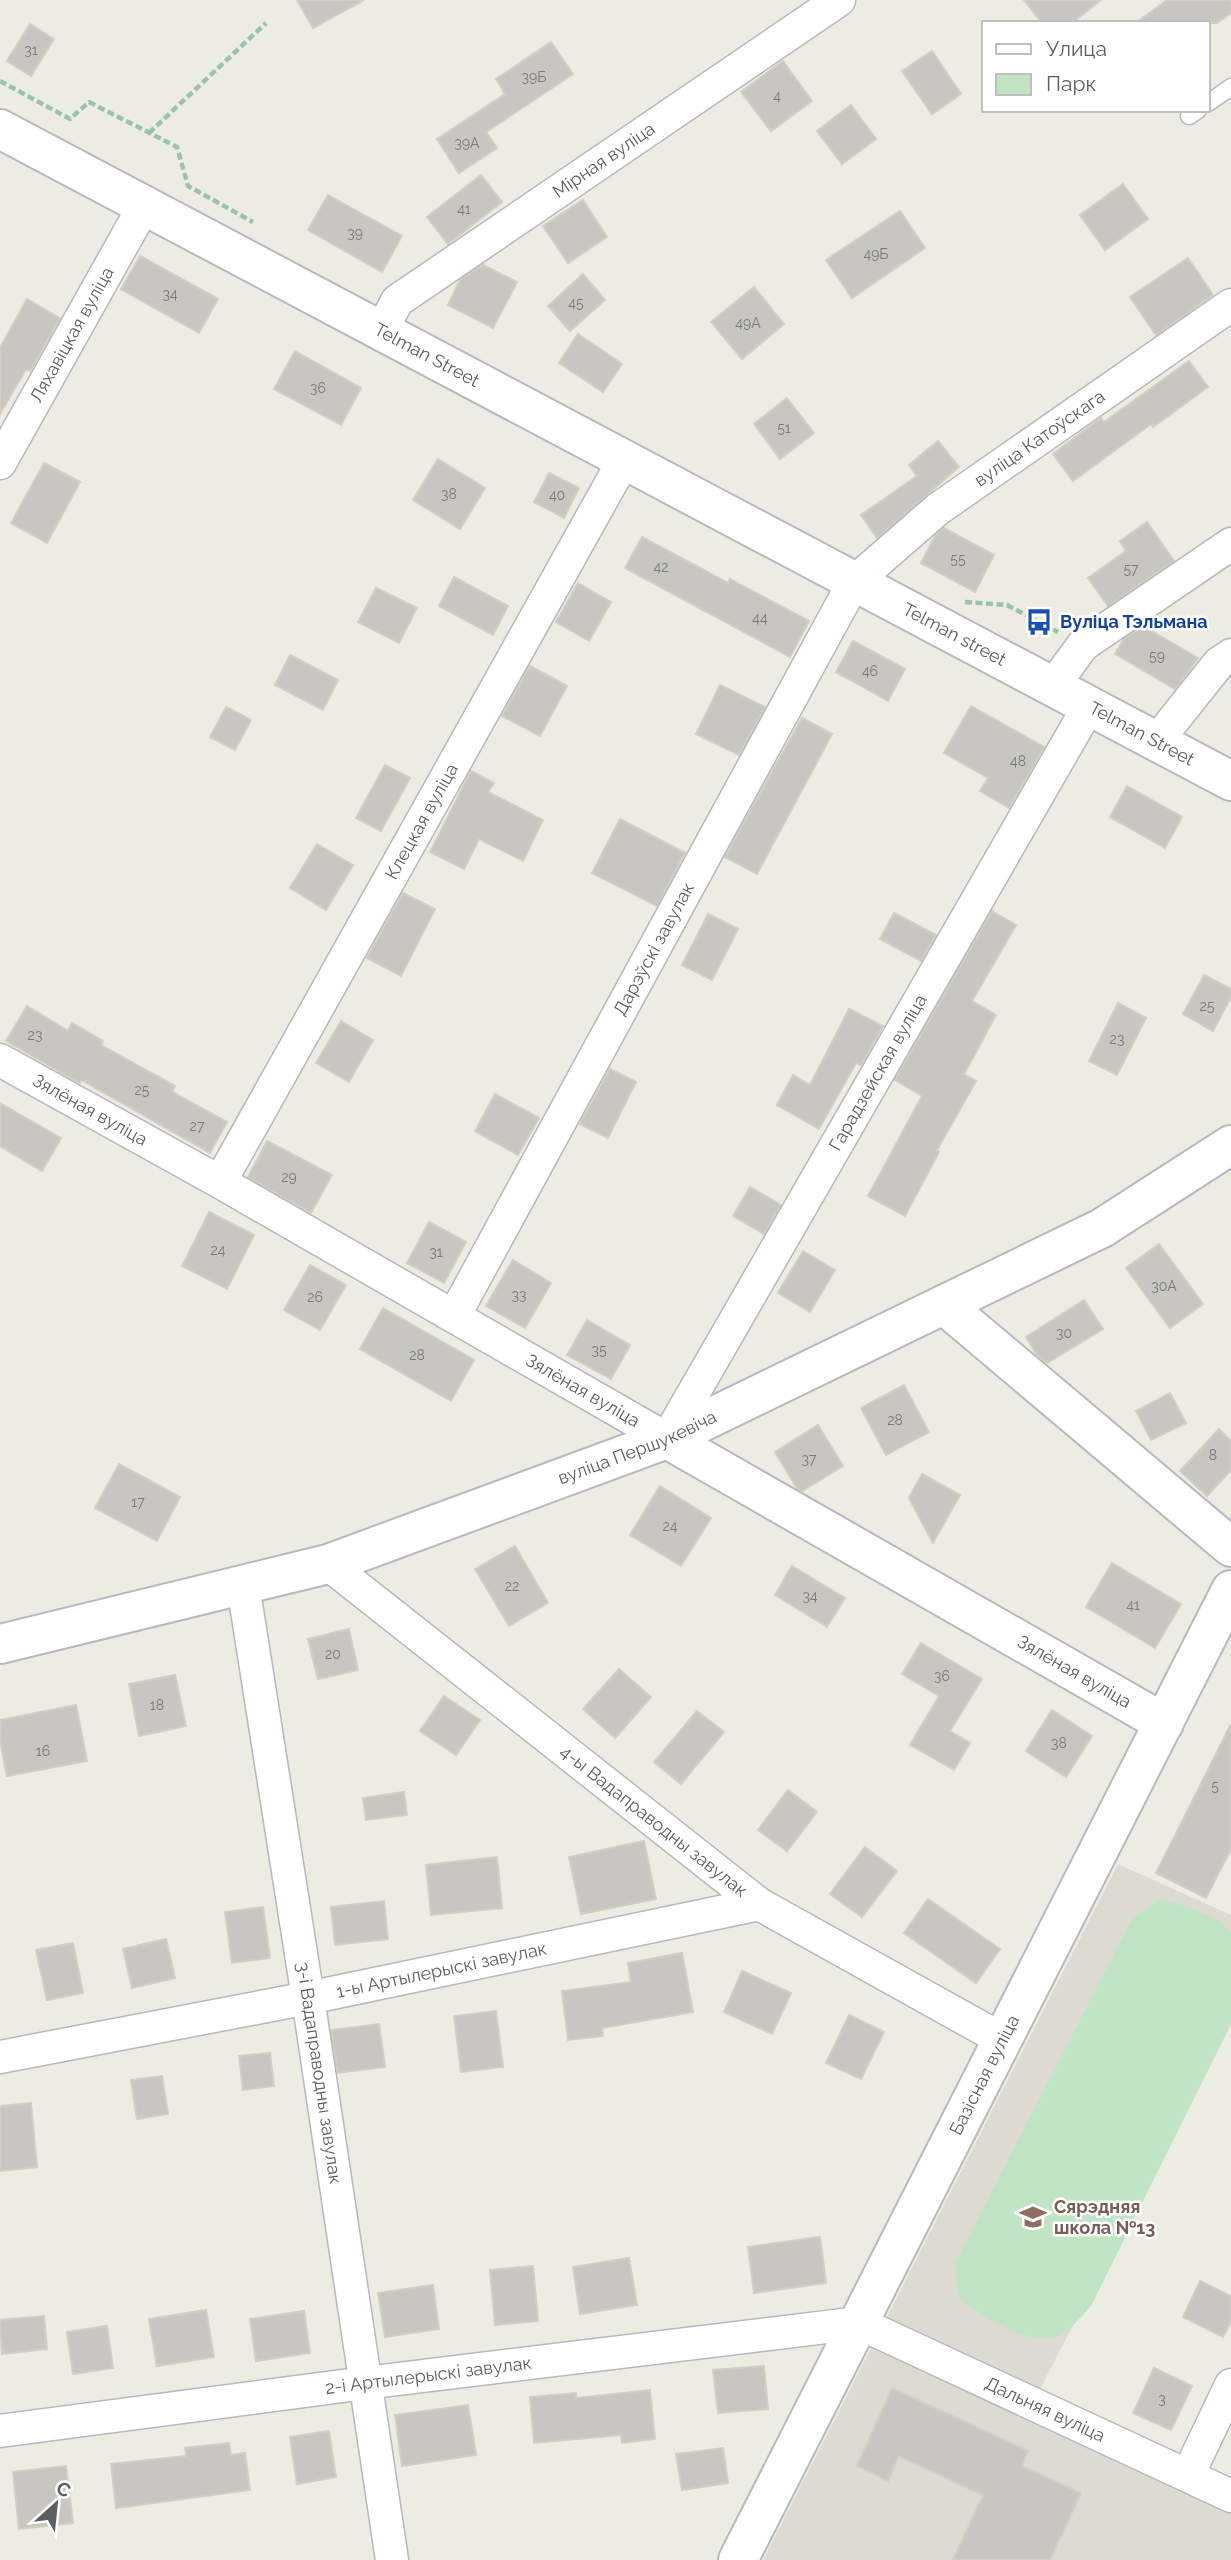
<svg xmlns="http://www.w3.org/2000/svg" width="1231" height="2560" font-family="Raleway,sans-serif">
<style>
.education{fill:#dddbd1}
.green{fill:#c0e4c4}
.building{fill:#c8c6c0;stroke:#d2cec2;stroke-width:2}
.lines{fill:none;stroke-linecap:round;stroke-linejoin:round}
.lane-casing{stroke:#b5b8bd;stroke-width:19}
.street-casing{stroke:#b5b8bd;stroke-width:35}
.secondary-casing{stroke:#b6b9bf;stroke-width:42}
.path{stroke:#9ac4aa;stroke-width:4.5;stroke-dasharray:7 3.5;stroke-linecap:butt}
.lane{stroke:#fff;stroke-width:16}
.street{stroke:#fff;stroke-width:32}
.secondary{stroke:#fff;stroke-width:38}
.labels{text-anchor:middle;stroke-width:5;stroke-linejoin:round;paint-order:stroke}
.number-label{font-size:14px;fill:#76787a}
.street-label{font-size:18px;fill:#5b5e63;stroke:#fff}
.transit-label{font-size:18px;font-weight:bold;fill:#164399;stroke:#fff;text-anchor:start}
.education-label{font-size:18px;font-weight:bold;fill:#785e54;stroke:#fff;text-anchor:start}
</style>
<rect width="100%" height="100%" fill="#edece3"/>
<polygon class="education" points="1118,1864 1231,1915 1231,2020 1027,2414 1231,2508 1231,2560 763,2560"/>
<path class="green" d="M1160,1899C1182,1906 1216,1913 1231,1933V2024L1091,2306C1080,2318 1069,2332 1053,2337C1026,2346 979,2314 958,2297L955,2263L1133,1917Z"/>
<g class="building">
<polygon points="297,0 364,0 313,28"/>
<polygon points="1024,0 1101,0 1072,23 1042,23"/>
<polygon points="1167,0 1231,0 1231,13 1217,23 1136,23"/>
<polygon points="30,24 54,39 31,76 7,61"/>
<polygon points="551,42 573,74 486,132 497,148 459,173 437,139 505,94 496,79"/>
<polygon points="932,51 961,94 932,114 902,71"/>
<polygon points="783,61 812,101 771,131 741,92"/>
<polygon points="851,105 876,139 842,164 817,131"/>
<polygon points="481,175 502,202 448,244 427,217"/>
<polygon points="1123,184 1148,219 1105,250 1080,215"/>
<polygon points="328,195 402,236 382,272 308,230"/>
<polygon points="583,200 607,237 568,263 543,226"/>
<polygon points="900,211 925,248 852,298 826,260"/>
<polygon points="140,256 218,299 199,333 121,289"/>
<polygon points="1188,258 1213,295 1156,335 1130,297"/>
<polygon points="483,265 517,282 493,328 448,305 460,280"/>
<polygon points="583,274 605,300 570,331 548,306"/>
<polygon points="754,287 784,324 742,359 711,322"/>
<polygon points="27,299 60,318 30,371 26,369 0,414 0,348"/>
<polygon points="578,334 622,364 603,392 559,363"/>
<polygon points="295,351 361,388 341,425 274,389"/>
<polygon points="1189,361 1208,387 1153,427 1151,424 1073,481 1053,454 1101,418 1104,422"/>
<polygon points="787,398 814,433 780,459 754,424"/>
<polygon points="938,441 959,467 877,538 861,515 917,476 909,465"/>
<polygon points="438,459 485,488 460,529 413,500"/>
<polygon points="44,463 80,482 47,543 11,523"/>
<polygon points="549,473 579,488 564,518 534,502"/>
<polygon points="1147,522 1174,561 1108,606 1088,578 1126,551 1120,541"/>
<polygon points="944,528 994,555 975,592 921,563 935,536"/>
<polygon points="642,537 728,583 730,579 809,621 790,657 625,568"/>
<polygon points="454,577 508,606 493,635 439,606"/>
<polygon points="578,583 611,602 589,641 556,622"/>
<polygon points="376,588 417,608 399,643 358,622"/>
<polygon points="1143,626 1198,658 1175,689 1115,654 1124,639"/>
<polygon points="853,641 905,669 888,701 836,672"/>
<polygon points="290,655 338,680 323,710 275,685"/>
<polygon points="530,666 567,686 540,736 502,716"/>
<polygon points="720,685 765,707 739,755 696,734"/>
<polygon points="971,706 1044,747 1009,808 980,791 988,778 944,753"/>
<polygon points="226,707 251,720 235,750 210,737"/>
<polygon points="802,718 832,734 757,874 725,857"/>
<polygon points="385,765 410,778 381,831 356,818"/>
<polygon points="471,771 494,783 488,792 543,820 523,861 479,839 464,869 430,852"/>
<polygon points="1127,786 1182,817 1165,848 1110,817"/>
<polygon points="620,819 685,853 657,906 592,873"/>
<polygon points="317,844 353,865 326,910 290,888"/>
<polygon points="403,893 435,909 401,976 367,958"/>
<polygon points="992,911 1016,925 972,1001 996,1015 964,1074 976,1081 937,1150 939,1152 905,1216 868,1196 922,1096 895,1080"/>
<polygon points="894,913 936,935 921,961 880,939"/>
<polygon points="708,914 738,929 712,980 682,965"/>
<polygon points="1204,975 1231,989 1231,997 1213,1031 1183,1014"/>
<polygon points="1118,1003 1146,1018 1117,1075 1089,1061"/>
<polygon points="27,1006 68,1031 72,1023 103,1041 101,1045 175,1086 172,1092 227,1122 210,1153 81,1080 80,1083 6,1041"/>
<polygon points="849,1009 883,1026 861,1065 856,1063 819,1129 777,1105 793,1075 810,1085"/>
<polygon points="341,1021 373,1040 349,1082 316,1063"/>
<polygon points="610,1069 636,1082 608,1138 580,1124"/>
<polygon points="495,1094 539,1118 518,1155 475,1131"/>
<polygon points="0,1103 61,1138 42,1171 0,1146"/>
<polygon points="267,1141 332,1175 311,1213 248,1177"/>
<polygon points="750,1187 781,1205 764,1234 733,1216"/>
<polygon points="209,1212 254,1235 227,1289 182,1266"/>
<polygon points="429,1222 466,1242 444,1283 407,1263"/>
<polygon points="1159,1244 1203,1304 1170,1328 1126,1268"/>
<polygon points="803,1251 835,1270 810,1312 778,1293"/>
<polygon points="513,1260 551,1283 525,1328 486,1306"/>
<polygon points="310,1265 346,1285 320,1330 284,1310"/>
<polygon points="1084,1300 1103,1329 1047,1363 1037,1355 1026,1337"/>
<polygon points="383,1308 474,1360 451,1401 360,1349"/>
<polygon points="587,1320 630,1345 611,1379 567,1355"/>
<polygon points="904,1385 929,1432 886,1455 861,1408"/>
<polygon points="1170,1393 1186,1423 1151,1440 1136,1411"/>
<polygon points="818,1425 843,1466 802,1491 797,1488 775,1452"/>
<polygon points="1219,1429 1231,1441 1231,1470 1207,1496 1180,1471"/>
<polygon points="119,1464 180,1497 157,1541 95,1508"/>
<polygon points="922,1474 960,1495 933,1543 909,1498"/>
<polygon points="660,1486 711,1518 681,1566 630,1535"/>
<polygon points="515,1546 548,1603 509,1626 475,1569"/>
<polygon points="1112,1563 1181,1604 1155,1648 1086,1607"/>
<polygon points="792,1566 845,1598 827,1627 775,1595"/>
<polygon points="349,1629 358,1670 318,1679 308,1639"/>
<polygon points="921,1643 982,1679 950,1731 970,1743 954,1770 910,1745 939,1696 902,1674"/>
<polygon points="619,1669 651,1697 615,1738 583,1709"/>
<polygon points="175,1675 186,1726 139,1736 129,1684"/>
<polygon points="444,1696 480,1720 456,1755 420,1731"/>
<polygon points="76,1705 87,1761 7,1776 0,1741 0,1720"/>
<polygon points="1052,1710 1092,1736 1066,1777 1026,1751"/>
<polygon points="697,1711 724,1732 681,1784 654,1762"/>
<polygon points="1231,1724 1231,1849 1206,1898 1156,1873"/>
<polygon points="788,1790 817,1812 787,1851 758,1830"/>
<polygon points="404,1792 407,1815 366,1820 363,1798"/>
<polygon points="644,1841 656,1899 581,1914 569,1857"/>
<polygon points="865,1847 897,1871 862,1917 830,1894"/>
<polygon points="497,1857 502,1908 431,1915 426,1865"/>
<polygon points="928,1899 1000,1949 976,1983 904,1933"/>
<polygon points="384,1901 388,1939 335,1945 331,1907"/>
<polygon points="263,1907 270,1958 232,1963 225,1912"/>
<polygon points="166,1939 175,1978 132,1988 123,1949"/>
<polygon points="73,1943 83,1993 47,2000 36,1950"/>
<polygon points="682,1953 693,2012 602,2028 603,2036 568,2040 562,1991 631,1982 628,1963"/>
<polygon points="742,1971 791,1993 772,2034 724,2012"/>
<polygon points="496,2011 503,2067 461,2072 454,2016"/>
<polygon points="849,2015 884,2032 861,2079 826,2063"/>
<polygon points="379,2024 385,2067 338,2073 331,2030"/>
<polygon points="270,2053 274,2086 243,2090 239,2056"/>
<polygon points="162,2076 168,2114 137,2119 131,2080"/>
<polygon points="31,2103 37,2167 0,2171 0,2106"/>
<polygon points="820,2237 826,2283 754,2293 748,2247"/>
<polygon points="629,2258 637,2305 580,2314 573,2267"/>
<polygon points="533,2266 538,2321 495,2325 490,2270"/>
<polygon points="1200,2281 1231,2296 1231,2321 1223,2337 1183,2317"/>
<polygon points="433,2285 439,2329 385,2337 378,2293"/>
<polygon points="206,2310 214,2357 157,2366 149,2319"/>
<polygon points="304,2311 310,2353 256,2361 250,2319"/>
<polygon points="44,2316 47,2349 2,2354 0,2320"/>
<polygon points="107,2326 113,2368 73,2374 67,2332"/>
<polygon points="764,2366 768,2409 718,2413 713,2370"/>
<polygon points="1154,2368 1192,2386 1171,2430 1133,2413"/>
<polygon points="892,2388 1028,2451 1022,2466 1081,2493 1050,2560 953,2560 983,2495 899,2456 888,2481 857,2466"/>
<polygon points="650,2390 655,2439 622,2443 621,2435 534,2443 530,2397 576,2393 576,2398"/>
<polygon points="468,2405 476,2455 402,2466 395,2415"/>
<polygon points="329,2431 336,2477 297,2484 290,2437"/>
<polygon points="229,2443 231,2455 245,2453 250,2490 116,2508 111,2464 186,2456 185,2448"/>
<polygon points="723,2448 728,2483 682,2490 676,2454"/>
<polygon points="66,2466 73,2523 19,2529 13,2472"/>
</g>
<g class="lines">
<defs>
<g id="lane">
<polyline points="1208,103 1231,87"/>
<polyline points="1189,116 1198,110"/>
</g>
<g id="street">
<path id="s1" d="M381,332L397,301L839,0"/>
<path id="s2" d="M0,463L144,206"/>
<polyline points="1052,687 1083,645 1231,544"/>
<polyline points="1156,742 1219,663 1231,655"/>
<path id="s3" d="M0,1060L220,1182L667,1439L1089,706"/>
<path id="s4" d="M220,1182L624,460"/>
<path id="s5" d="M454,1316L854,582L938,509L1231,305"/>
<path id="s6" d="M328,1564L759,1904L1003,2040"/>
<path id="s7" d="M243,1585L308,1998L392,2560"/>
<path id="s8" d="M0,2057L308,1998L759,1904"/>
<path id="s9" d="M0,2431L365,2383L859,2323L1231,2496"/>
<polyline points="1188,2475 1231,2385"/>
</g>
<g id="secondary">
<path id="s10" d="M0,129L1231,781"/>
<polyline points="944,1305 1231,1547"/>
<path id="s11" d="M667,1439L1164,1723"/>
<path id="s12" d="M0,1644L328,1564L667,1439L1102,1228L1231,1145"/>
<path id="s13" d="M738,2560L1231,1590"/>
</g>
</defs>
<use href="#lane" class="lane-casing"/>
<use href="#street" class="street-casing"/>
<use href="#secondary" class="secondary-casing"/>
<g class="path">
<polyline points="0,81 70,119 89,102 177,147 188,186 253,222"/>
<polyline points="149,133 266,23"/>
<polyline points="965,602 1007,605 1058,632"/>
</g>
<use href="#lane" class="lane"/>
<use href="#street" class="street"/>
<use href="#secondary" class="secondary"/>
</g>
<defs>
<symbol id="bus-bare" viewBox="-9 -9 18 18"><path d="M-5-6H5V4H4V6H2V4H-2V6H-4V4H-5ZM-3.5-4V0h7V-4ZM-3.5 1.2v1.5H-2V1.2ZM2 1.2v1.5H3.5V1.2Z" fill="#1a4fb4" stroke="#fff" stroke-width="2.5" paint-order="stroke"/></symbol>
<symbol id="school-bare" viewBox="-9 -9 18 18"><path d="M0-5L7-2L0 1L-7-2ZM-4 1L0 2.5L4 1V4Q0 6-4 4Z" fill="#8d6e63" stroke="#fff" stroke-width="2.5" paint-order="stroke"/></symbol>
</defs>
<g fill-rule="evenodd">
<use href="#bus-bare" x="1020" y="603" width="38" height="38"/>
<use href="#school-bare" x="1014" y="2198" width="38" height="38"/>
</g>
<g class="labels">
<g class="number-label">
<text x="31" y="55">31</text>
<text x="534" y="82">39Б</text>
<text x="777" y="101">4</text>
<text x="467" y="148">39А</text>
<text x="464" y="214">41</text>
<text x="355" y="238">39</text>
<text x="876" y="259">49Б</text>
<text x="170" y="299">34</text>
<text x="576" y="308">45</text>
<text x="748" y="328">49А</text>
<text x="318" y="393">36</text>
<text x="784" y="433">51</text>
<text x="449" y="499">38</text>
<text x="557" y="500">40</text>
<text x="958" y="564">55</text>
<text x="661" y="572">42</text>
<text x="1131" y="574">57</text>
<text x="760" y="623">44</text>
<text x="1157" y="661">59</text>
<text x="870" y="676">46</text>
<text x="1018" y="766">48</text>
<text x="1207" y="1011">25</text>
<text x="35" y="1040">23</text>
<text x="1117" y="1044">23</text>
<text x="142" y="1095">25</text>
<text x="197" y="1131">27</text>
<text x="289" y="1182">29</text>
<text x="218" y="1255">24</text>
<text x="436" y="1257">31</text>
<text x="1164" y="1291">30А</text>
<text x="519" y="1300">33</text>
<text x="315" y="1302">26</text>
<text x="1064" y="1338">30</text>
<text x="599" y="1355">35</text>
<text x="417" y="1360">28</text>
<text x="895" y="1425">28</text>
<text x="1213" y="1460">8</text>
<text x="809" y="1464">37</text>
<text x="138" y="1507">17</text>
<text x="670" y="1531">24</text>
<text x="512" y="1591">22</text>
<text x="810" y="1601">34</text>
<text x="1133" y="1610">41</text>
<text x="333" y="1659">20</text>
<text x="942" y="1681">36</text>
<text x="157" y="1710">18</text>
<text x="1059" y="1748">38</text>
<text x="43" y="1756">16</text>
<text x="1215" y="1791">5</text>
<text x="1162" y="2404">3</text>
</g>
<g class="street-label">
<text dy="6" stroke="none"><textPath href="#s1" startOffset="285">Мірная вуліца</textPath></text>
<text dy="6" stroke="none"><textPath href="#s2" startOffset="147">Ляхавіцкая вуліца</textPath></text>
<text dy="6" stroke="none"><textPath href="#s10" startOffset="483">Telman Street</textPath></text>
<text dy="6" stroke="none"><textPath href="#s5" startOffset="1071">вуліца Катоўскага</textPath></text>
<text dy="6" stroke="none"><textPath href="#s10" startOffset="1080">Telman street</textPath></text>
<text dy="6" stroke="none"><textPath href="#s10" startOffset="1292">Telman Street</textPath></text>
<text dy="6" stroke="none"><textPath href="#s4" startOffset="413">Клецкая вуліца</textPath></text>
<text dy="6" stroke="none"><textPath href="#s5" startOffset="418">Дарэўскі завулак</textPath></text>
<text dy="6" stroke="none"><textPath href="#s3" startOffset="1190">Гарадзейская вуліца</textPath></text>
<text dy="6" stroke="none"><textPath href="#s3" startOffset="103">Зялёная вуліца</textPath></text>
<text dy="6" stroke="none"><textPath href="#s3" startOffset="670">Зялёная вуліца</textPath></text>
<text dy="6" stroke="none"><textPath href="#s12" startOffset="668">вуліца Першукевіча</textPath></text>
<text dy="6" stroke="none"><textPath href="#s11" startOffset="469">Зялёная вуліца</textPath></text>
<text dy="6" stroke="none"><textPath href="#s6" startOffset="415">4-ы Вадаправодны завулак</textPath></text>
<text dy="6" stroke="none"><textPath href="#s8" startOffset="450">1-ы Артылерыскі завулак</textPath></text>
<text dy="6" stroke="none"><textPath href="#s7" startOffset="494">3-і Вадаправодны завулак</textPath></text>
<text dy="6" stroke="none"><textPath href="#s13" startOffset="544">Базісная вуліца</textPath></text>
<text dy="6" stroke="none"><textPath href="#s9" startOffset="432">2-і Артылерыскі завулак</textPath></text>
<text dy="6" stroke="none"><textPath href="#s9" startOffset="1071">Дальняя вуліца</textPath></text>
</g>
<g class="transit-label">
<text x="1060" y="628">Вуліца Тэльмана</text>
</g>
<g class="education-label">
<text x="1054" y="2213">Сярэдняя<tspan x="1054" dy="21">школа №13</tspan></text>
</g>
</g>
<rect x="982" y="21" width="228" height="91" fill="#ffffff" stroke="#bdbfc1" stroke-width="2"/>
<rect x="996" y="44" width="35" height="10" fill="#ffffff" stroke="#bdbfc1" stroke-width="2"/>
<text x="1046" y="56" font-size="21" fill="#5b5e63">Улица</text>
<rect x="996" y="74" width="35" height="21" fill="#c0e4c4" stroke="#bdbfc1" stroke-width="2"/>
<text x="1046" y="91" font-size="21" fill="#5b5e63">Парк</text>
<g transform="translate(56 2504) rotate(27)" stroke="#ffffff" stroke-width="5" paint-order="stroke">
<path d="M0-5L12 26L0 18L-12 26Z" fill="#5b5e63"/>
<text y="-10" font-size="19" font-weight="bold" text-anchor="middle" fill="#5b5e63">С</text>
</g>
</svg>
